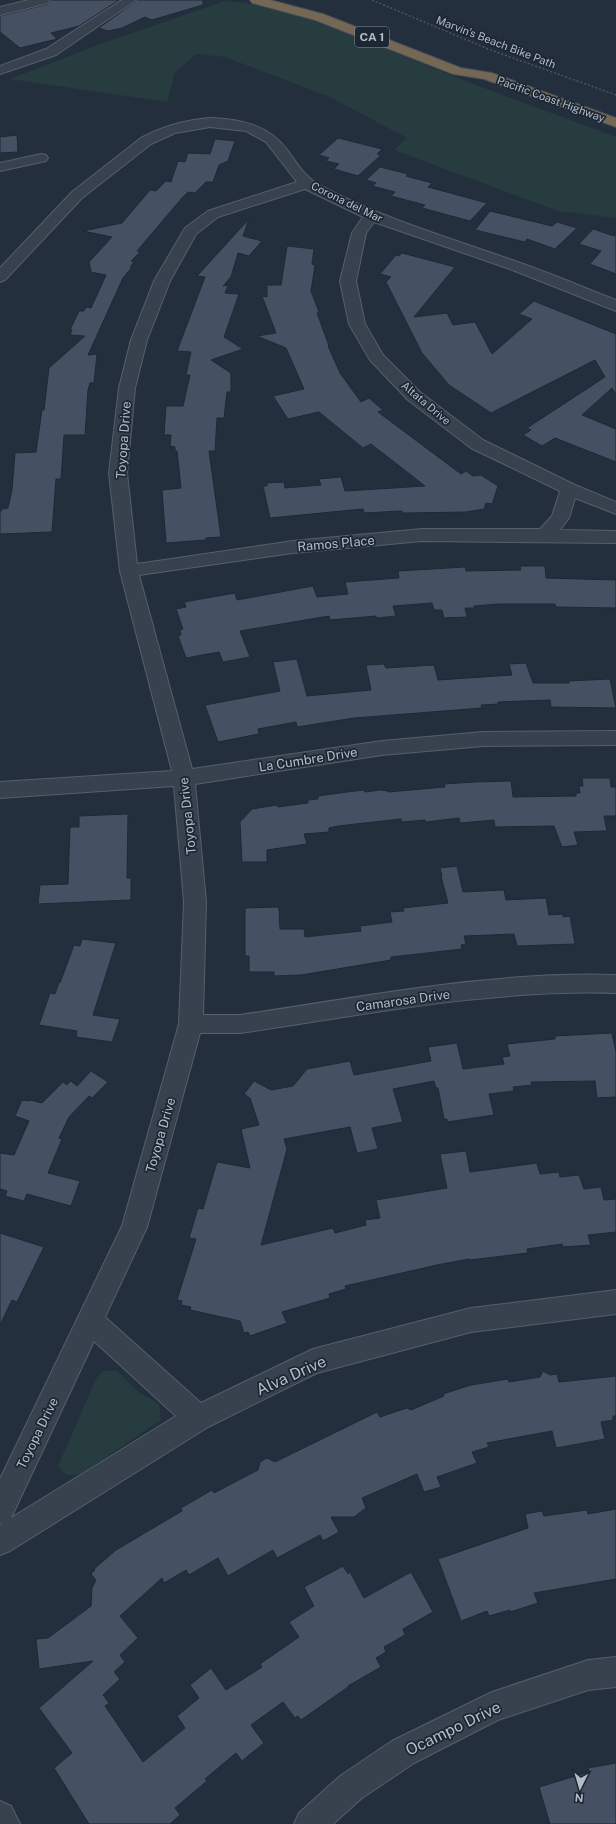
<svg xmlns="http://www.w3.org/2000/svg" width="616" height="1824" font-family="'Public Sans',sans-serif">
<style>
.green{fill:#263c3f}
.building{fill:#455162;stroke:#1f2835}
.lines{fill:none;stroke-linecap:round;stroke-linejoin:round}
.minor-casing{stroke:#565f6c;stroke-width:2}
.highway-casing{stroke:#434c59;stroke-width:2}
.path{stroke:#44595c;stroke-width:1.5;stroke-dasharray:2 2;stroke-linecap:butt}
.minor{fill:#38414e;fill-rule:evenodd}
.highway{fill:#746855;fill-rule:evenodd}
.labels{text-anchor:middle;stroke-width:3.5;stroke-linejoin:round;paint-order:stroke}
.far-street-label{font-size:11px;fill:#b4bcc9;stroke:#1d2633}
.shield{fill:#1d2633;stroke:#878f9c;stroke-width:1}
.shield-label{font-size:12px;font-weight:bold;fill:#b4bcc9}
.street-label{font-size:13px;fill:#b4bcc9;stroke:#1d2633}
.near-street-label{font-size:16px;fill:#b4bcc9;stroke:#1d2633}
</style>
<rect width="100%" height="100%" fill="#242f3e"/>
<g class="green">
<path d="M225,1C294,6 360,39 423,64C487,90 552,113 616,137V218L558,211L394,150L407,138L330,97L225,57L196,54L175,72L167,102L10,79L103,43Z"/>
<polygon points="103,1371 117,1371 137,1391 159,1404 161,1420 81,1474 66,1475 58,1466 97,1377"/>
</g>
<g class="building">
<polygon points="51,0 119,0 79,26 51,33 57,39 20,48 0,32 0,16 48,4"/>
<polygon points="137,0 203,0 203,5 152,20 145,17 122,28 108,31 99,28"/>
<polygon points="17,135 18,152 0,153 0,137"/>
<polygon points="338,138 382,149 377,154 381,155 358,176 334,169 339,164 326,161 329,158 319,155"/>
<polygon points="215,139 235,141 228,161 219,165 213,182 206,182 195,193 188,192 182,198 137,251 140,252 131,261 134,262 130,267 132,267 123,278 88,355 97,354 94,383 90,383 88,390 85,435 64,435 61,479 56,479 52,532 0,534 0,512 2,509 8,508 12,490 15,453 36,452 42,410 44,410 49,368 85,336 70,335 72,330 70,330 79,311 84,311 86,307 91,308 106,275 91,272 89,262 112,237 83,231 122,223 150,190 156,191 166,181 171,182 178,161 185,162 188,153 210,154"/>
<polygon points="380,167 408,174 406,176 432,183 428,187 487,203 470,221 422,208 425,205 391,196 395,192 372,186 376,183 366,180"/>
<polygon points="490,211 552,226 557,222 577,228 555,249 527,239 525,242 475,230"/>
<polygon points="249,219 243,236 262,241 249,256 238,253 231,277 223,286 228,285 225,293 239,294 224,337 243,349 211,360 231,373 231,392 227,392 224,418 217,418 215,451 209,451 221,537 206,538 206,540 166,543 162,490 181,488 177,451 175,451 175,447 170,446 171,435 164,435 166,406 183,406 190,375 186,375 191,352 177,351 205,277 197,276"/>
<polygon points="593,229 614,236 616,233 616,274 590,264 601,251 579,244"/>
<polygon points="287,246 314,249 312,264 315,265 311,291 319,312 317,313 329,346 328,346 340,373 361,402 369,398 383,410 378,412 461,474 466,471 473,476 481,475 498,486 492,504 486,503 484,509 466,512 402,513 402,511 364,513 363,509 270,518 263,486 267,486 267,483 284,482 285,488 321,485 319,479 341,477 345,491 425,486 371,444 363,448 319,412 288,419 273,396 304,389 286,348 257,336 276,333 262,296 267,297 267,285 281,285"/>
<polygon points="402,253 455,267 414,317 447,313 453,325 475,322 492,354 532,319 519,314 534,301 616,334 616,395 612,388 582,415 616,429 616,462 555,438 542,446 523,435 531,430 527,428 605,377 595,360 491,413 449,385 422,353 386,282 391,277 380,274 396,255 399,256"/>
<polygon points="520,566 545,566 546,578 616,580 616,608 556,607 555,604 498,604 474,606 475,608 465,608 467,617 444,618 442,610 434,610 432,603 393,606 396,616 376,618 376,616 330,620 329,616 240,631 250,657 223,662 219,652 186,658 178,636 181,635 180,630 183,629 176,609 186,607 184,602 235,593 237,600 313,586 317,597 348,594 345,582 399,578 398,571 465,567 466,571 521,570"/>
<polygon points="297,659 307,696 371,690 366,665 384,664 386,668 434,665 438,680 512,675 509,664 526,663 533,683 569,683 569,681 610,679 616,708 551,707 550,700 498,702 498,704 481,705 482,708 354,718 297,727 296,722 258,729 259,734 218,742 205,705 280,691 273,662"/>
<polygon points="582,778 610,778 611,787 616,787 616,816 604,816 607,831 574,832 578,845 562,847 554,826 495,827 494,820 460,823 459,818 426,822 425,820 402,822 401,819 338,826 329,828 329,832 304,834 307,844 267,850 267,862 242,862 240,822 252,809 277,805 278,807 308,803 308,800 318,799 318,796 347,792 364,790 365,792 380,790 388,791 388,792 445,787 444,784 475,782 511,781 513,797 576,796 576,793 580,793 579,786 583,786"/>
<polygon points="128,814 127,878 131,878 131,900 38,904 40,885 68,884 70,827 79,827 79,816"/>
<polygon points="457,866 463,892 504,890 506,900 546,898 549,915 563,914 563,917 570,916 575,944 517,946 514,934 464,936 466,944 461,945 462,949 391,957 391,960 301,975 274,976 274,972 249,972 249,956 245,956 245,908 277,907 279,908 280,929 304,929 305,937 361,931 360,926 392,922 390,912 404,911 403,908 448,903 441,876 442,876 440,868"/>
<polygon points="82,939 116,943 93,1015 120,1019 112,1042 76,1037 77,1031 39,1025 50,993 55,994 59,982 60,983 74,945 80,946"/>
<polygon points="612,1033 616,1052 616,1097 597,1098 595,1081 531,1082 532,1085 513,1087 514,1091 489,1094 494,1115 447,1122 447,1119 444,1119 438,1088 436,1088 434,1081 393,1089 403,1122 372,1128 378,1149 357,1153 350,1127 284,1139 287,1149 261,1245 333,1228 335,1233 366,1225 365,1220 380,1218 376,1200 447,1188 440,1154 466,1151 470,1172 537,1163 540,1174 559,1172 560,1177 579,1175 584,1189 601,1187 604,1200 616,1199 616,1232 588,1235 591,1245 563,1247 562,1244 527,1249 528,1253 470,1260 469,1259 437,1265 345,1286 346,1289 329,1294 330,1298 282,1312 287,1323 250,1336 248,1332 244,1333 240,1321 190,1310 191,1307 181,1305 182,1301 177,1300 196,1239 189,1238 198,1208 203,1209 217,1162 250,1168 241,1129 259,1125 250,1098 244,1094 254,1081 271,1090 293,1086 307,1069 350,1061 354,1075 431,1061 428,1047 457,1043 463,1069 504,1064 502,1057 510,1056 507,1044 555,1039 555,1036"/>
<polygon points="91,1071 108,1082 92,1098 89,1096 69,1117 59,1138 62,1139 48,1173 80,1181 71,1206 27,1194 24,1201 5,1196 7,1191 0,1189 0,1153 14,1155 29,1121 15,1116 22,1100 29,1101 30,1100 42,1103 63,1082 67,1085 71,1081 77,1086"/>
<polygon points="0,1233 44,1247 17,1302 12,1300 0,1325"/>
<polygon points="543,1371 550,1375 557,1374 559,1382 616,1376 616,1416 613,1416 613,1420 601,1422 605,1439 556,1448 552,1431 487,1443 489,1447 472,1452 477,1463 437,1477 441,1487 424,1492 417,1474 362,1498 366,1508 354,1517 331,1517 339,1532 323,1541 320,1535 277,1558 273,1550 228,1576 218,1558 189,1575 186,1570 164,1583 162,1578 120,1616 138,1638 120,1655 125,1662 114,1672 120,1679 103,1695 109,1703 105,1706 143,1762 185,1728 177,1716 199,1698 190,1685 211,1668 226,1690 262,1667 260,1664 299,1637 289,1622 314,1606 304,1587 343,1566 348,1574 350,1572 364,1598 411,1572 433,1612 403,1629 405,1635 384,1647 386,1652 376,1658 381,1667 348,1686 348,1687 301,1720 298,1716 295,1718 283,1702 251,1725 264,1743 242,1761 236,1753 205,1779 207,1781 175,1808 180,1815 170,1824 89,1824 54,1768 72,1753 39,1708 93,1661 39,1669 36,1639 48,1638 91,1606 92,1588 96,1580 91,1574 95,1570 94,1569 116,1550 182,1511 181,1508 212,1490 214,1493 258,1470 260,1462 267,1458 275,1462 377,1412 380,1417 407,1408 411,1410 444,1396 443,1394 471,1385 508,1379 509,1382 540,1377"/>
<polygon points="616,1509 616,1579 534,1593 538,1603 510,1612 510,1610 489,1616 487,1611 461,1621 438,1559 528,1528 525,1514 542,1511 544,1516 587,1510 588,1514"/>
<polygon points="616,1763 616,1824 550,1824 539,1787 589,1772 588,1768"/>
</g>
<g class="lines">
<defs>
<g id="minor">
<polygon points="29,0 50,0 48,3 0,15 0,7"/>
<polygon points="122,0 136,0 56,55 0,74 0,66 46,49"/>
<path d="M210,118C241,119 269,125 288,151C298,165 306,179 323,187C382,218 446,237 509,259C545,271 580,286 616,300V311L510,269L374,222L366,233L356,281L365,324L383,355L420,392L483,440L575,485L616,502V514L575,498L569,518L560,530L616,531V543L422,541L293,553L139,575L192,769L382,741L483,732L616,731V745L483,746L382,755L195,784L206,902L203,1015H240C364,997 490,971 616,975V993C490,989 364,1015 240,1033H200L147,1227L105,1317L201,1403L313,1349L471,1308L616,1290V1314L471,1332L317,1373L208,1427L10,1551L0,1555V1525L3,1523L0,1524V1479L122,1226L179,1024L184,902L174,786L0,798V782L172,771L120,571L109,473L119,388L131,340L154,281L185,228L208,211L297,182L266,142L246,131L210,127L175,133L151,144L82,198L5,280L0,282V268L72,192L141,138C163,126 186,120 210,118ZM305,189L363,217L352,233L340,281L349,324L370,360L408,400L471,448L560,491L552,516L540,529H422L293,541L137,564L127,473L135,388L147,340L170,281L196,234L218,217ZM94,1341L176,1416L11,1518Z"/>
<polygon points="41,154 46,155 48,158 46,161 0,171 0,163"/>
<polygon points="616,1657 616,1687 588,1690 498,1720 414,1763 362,1798 333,1824 294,1824 299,1813 340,1776 392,1741 492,1692 588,1660"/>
<polygon points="0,1801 11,1806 20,1824 0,1824"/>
</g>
<polygon id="highway" points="250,0 270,0 323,14 461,68 492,73 616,118 616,127 484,79 453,74 315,20 252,3"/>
</defs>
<use href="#minor" class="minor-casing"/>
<use href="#highway" class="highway-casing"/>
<polyline class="path" points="372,0 488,49 616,95"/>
<use href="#minor" class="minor"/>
<use href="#highway" class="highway"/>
</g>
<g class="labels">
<g class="far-street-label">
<text transform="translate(496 42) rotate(21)" y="4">Marvin's Beach Bike Path</text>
<text transform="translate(551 99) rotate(20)" y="4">Pacific Coast Highway</text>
<text transform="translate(347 202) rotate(26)" y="4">Corona del Mar</text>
<text transform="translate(426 403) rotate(40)" y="4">Altata Drive</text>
</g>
<rect class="shield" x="355" y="27" width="34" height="20" rx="3"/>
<g class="shield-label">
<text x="372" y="41">CA 1</text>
</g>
<g class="street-label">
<text transform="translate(123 440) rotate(-86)" y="5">Toyopa Drive</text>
<text transform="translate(336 543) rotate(-5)" y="5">Ramos Place</text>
<text transform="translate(308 759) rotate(-9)" y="5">La Cumbre Drive</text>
<text transform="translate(187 816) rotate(-96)" y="5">Toyopa Drive</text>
<text transform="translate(403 1000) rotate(-8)" y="5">Camarosa Drive</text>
<text transform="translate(160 1135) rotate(-74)" y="5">Toyopa Drive</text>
<text transform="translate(37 1433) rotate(-64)" y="5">Toyopa Drive</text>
</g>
<g class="near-street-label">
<text transform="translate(291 1375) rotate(-24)" y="6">Alva Drive</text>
<text transform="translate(453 1728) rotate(-26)" y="6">Ocampo Drive</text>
</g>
</g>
<g transform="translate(580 1788) rotate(185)" stroke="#1d2633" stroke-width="3" paint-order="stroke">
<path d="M0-3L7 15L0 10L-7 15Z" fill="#b4bcc9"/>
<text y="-6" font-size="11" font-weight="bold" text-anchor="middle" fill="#b4bcc9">N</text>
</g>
</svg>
